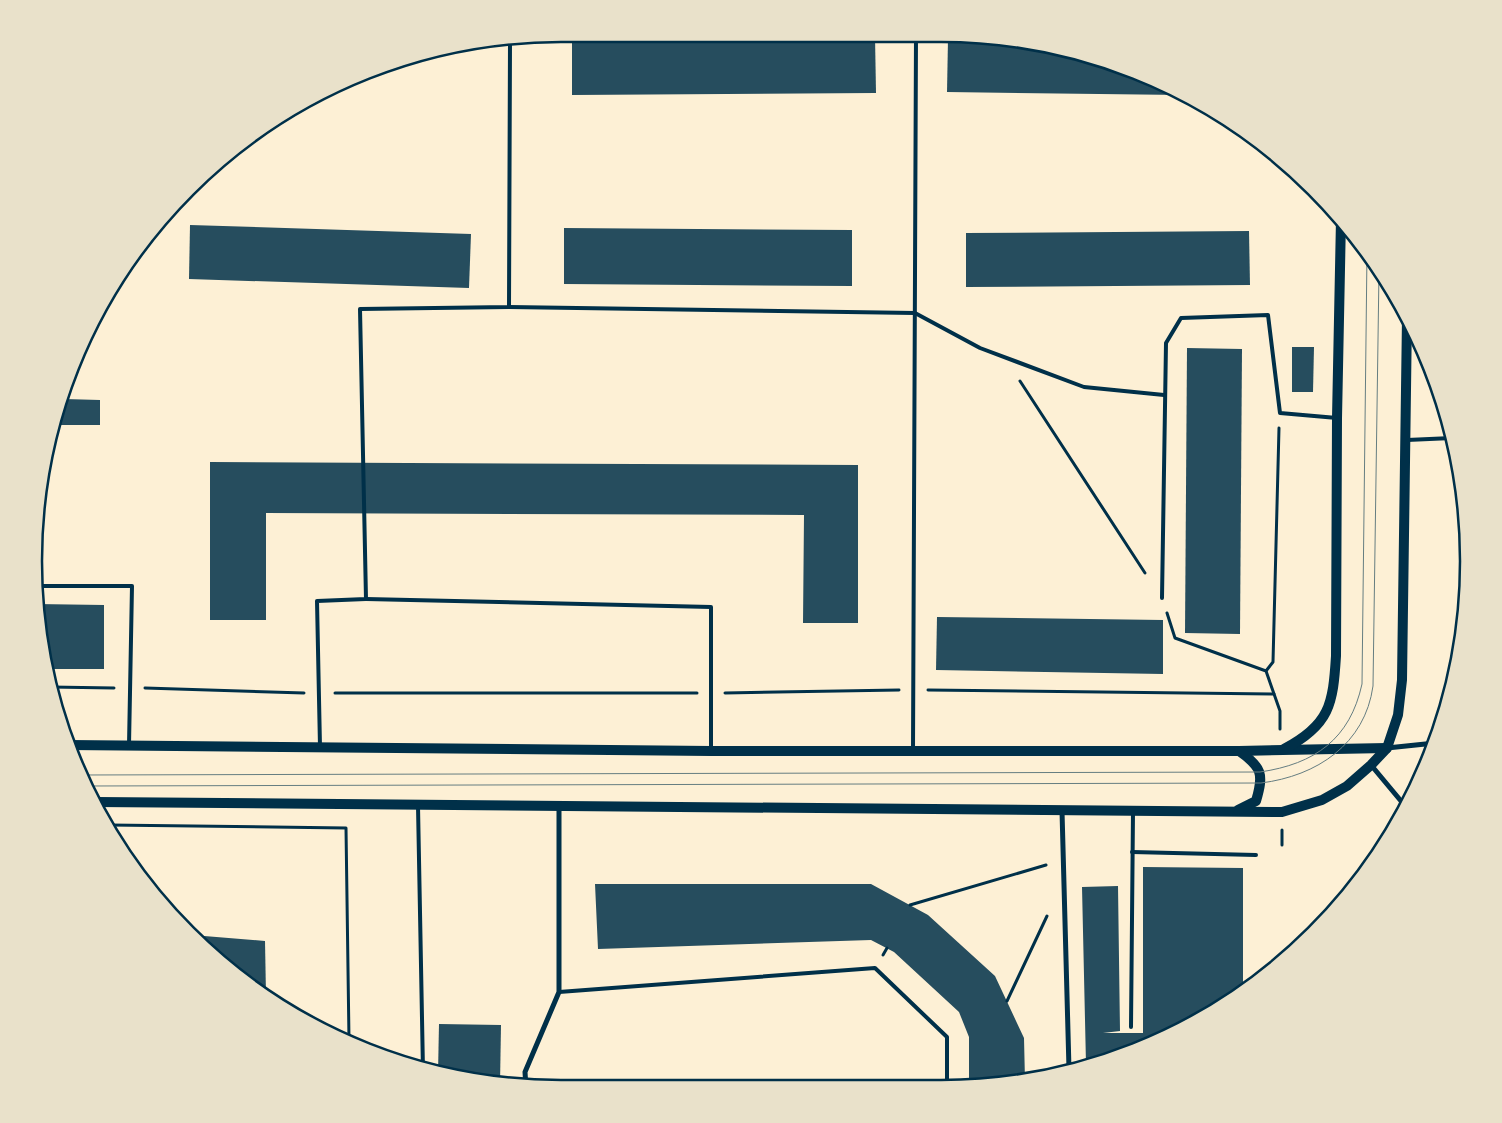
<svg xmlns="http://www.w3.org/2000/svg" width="1502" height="1123" font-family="'Fira Sans Condensed',sans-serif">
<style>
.building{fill:#264d5e}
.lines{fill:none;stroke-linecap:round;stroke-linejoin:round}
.path{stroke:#003049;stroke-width:3}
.service{stroke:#003049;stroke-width:4}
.minor{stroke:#003049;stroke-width:5}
.secondary{stroke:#003049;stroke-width:10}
.tram{stroke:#657d81;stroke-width:1}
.rim{fill:none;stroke:#003049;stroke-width:2.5}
</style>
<rect width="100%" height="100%" fill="#fdf0d5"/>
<g class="building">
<polygon points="875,36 876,93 572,95 572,37"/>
<polygon points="948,39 1005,40 1077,52 1143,74 1182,95 947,92"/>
<polygon points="190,225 471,234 469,288 189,279"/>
<polygon points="564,228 852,230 852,286 564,284"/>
<polygon points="1249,231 1250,285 966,287 966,233"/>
<polygon points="1292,347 1314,347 1313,392 1292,392"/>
<polygon points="1187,348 1242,349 1240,634 1185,633"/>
<polygon points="64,399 100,400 100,425 60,425 60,410"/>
<polygon points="210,462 858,465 858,623 803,623 804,515 266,513 266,620 210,620"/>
<polygon points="36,604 104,605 104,669 47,669"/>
<polygon points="937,617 1163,620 1163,674 936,670"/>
<polygon points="1143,867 1243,868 1243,991 1142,1049 1086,1064 1082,887 1118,886 1120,1031 1103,1033 1143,1033"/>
<polygon points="595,884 871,884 928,915 995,976 1024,1038 1025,1081 1010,1085 969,1085 969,1037 959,1012 894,952 871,940 598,949"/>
<polygon points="192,935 265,941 266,996 214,958"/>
<polygon points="439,1024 501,1025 500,1084 438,1073"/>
</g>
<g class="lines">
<g class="path">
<polyline points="1020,381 1145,573"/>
<polyline points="1167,613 1175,638 1266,671 1280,711 1280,729"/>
<polyline points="1266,671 1273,662 1279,428"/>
<polyline points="50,687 114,688"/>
<polyline points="145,688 304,693"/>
<polyline points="928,690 1274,694"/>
<polyline points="335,693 697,693"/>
<polyline points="725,693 899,690"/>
<polyline points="109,825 346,828 349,1040"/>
<polyline points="1282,830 1282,845"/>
<polyline points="910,905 1046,865"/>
<polyline points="883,955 887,948"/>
<polyline points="1007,1001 1047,916"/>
</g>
<g class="service">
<polyline points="509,307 915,313 980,348 1084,387 1164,395"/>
<polyline points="1407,440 1452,438"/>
<polyline points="36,586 132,586 129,745"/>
<polyline points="1162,598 1166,343 1181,318 1268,315 1280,413 1337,418"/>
<polyline points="366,599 711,607 711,749"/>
<polyline points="320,747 317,601 366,599 360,309 509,307 510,41"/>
<polyline points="913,750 916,35"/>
<polyline points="418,806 423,1071"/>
<polyline points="1132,852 1256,855"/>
<polyline points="559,992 875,968 947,1037 947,1085"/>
<polyline points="1131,1027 1133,812"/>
</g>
<g class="minor">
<polyline points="1387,748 1435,743"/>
<polyline points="1371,765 1406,807"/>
<polyline points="1062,811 1069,1069"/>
<polyline points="526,1088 525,1072 559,992 559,806"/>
</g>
<g class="secondary">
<polyline points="68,745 711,751 1239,751 1387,748"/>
<path d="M1284,749C1330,725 1333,704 1336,656L1337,418L1341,219"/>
<polyline points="96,802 1282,812 1322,800 1347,786 1371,765 1387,748 1398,715 1402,680 1407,317"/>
<path d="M1238,810L1256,801C1264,774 1262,767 1239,751"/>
</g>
<g class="tram">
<path d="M80,775L1260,772C1315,764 1350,739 1362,684L1367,252"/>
<path d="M87,786L1261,783C1317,776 1365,744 1373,686L1379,271"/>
</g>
</g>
<path d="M0 0H1502V1123H0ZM561 42H941A519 519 0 0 1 1460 561V561A519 519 0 0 1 941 1080H561A519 519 0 0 1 42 561V561A519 519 0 0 1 561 42Z" fill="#e9e1ca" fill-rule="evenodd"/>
<path class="rim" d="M561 42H941A519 519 0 0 1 1460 561V561A519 519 0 0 1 941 1080H561A519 519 0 0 1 42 561V561A519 519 0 0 1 561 42Z"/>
</svg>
